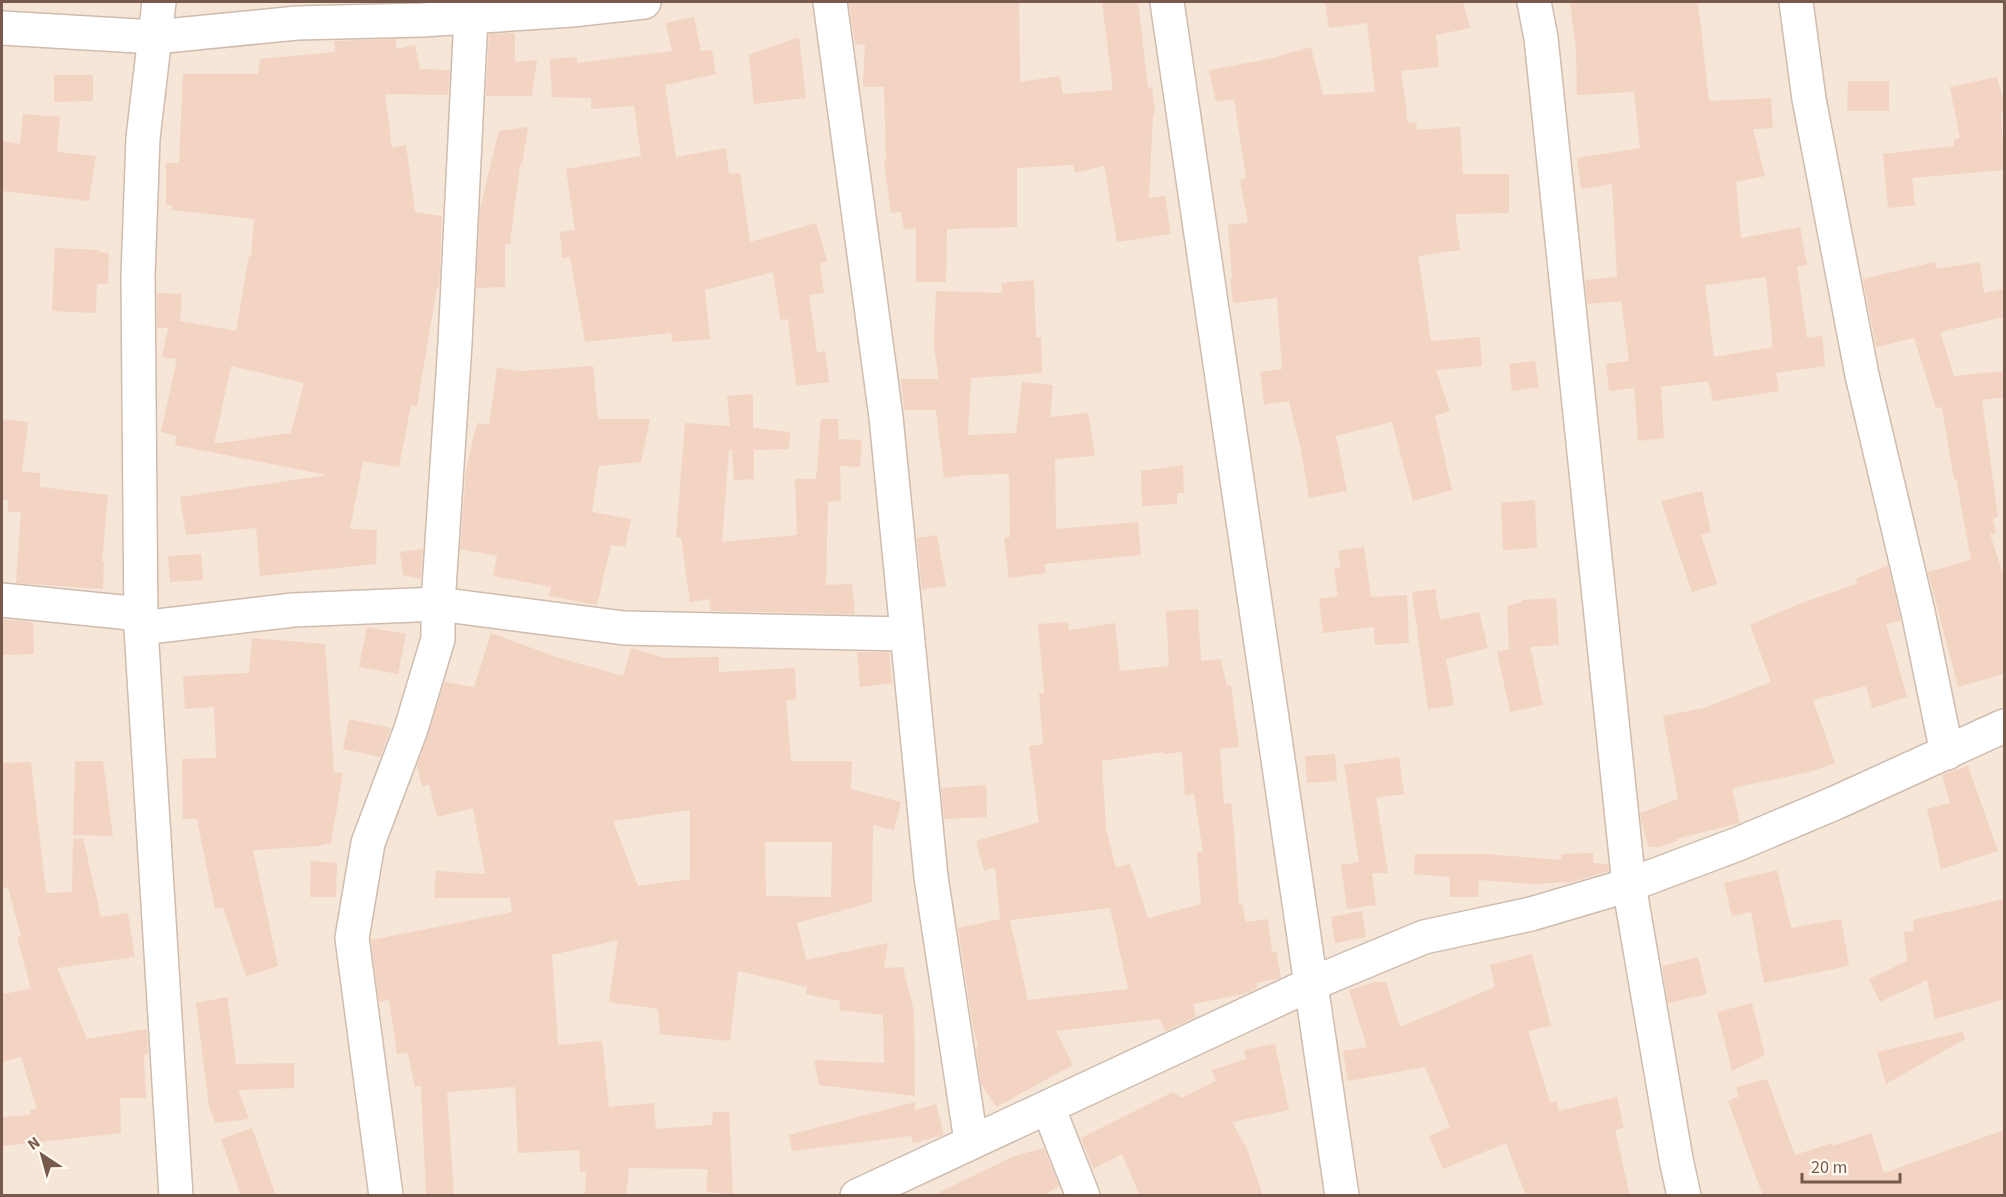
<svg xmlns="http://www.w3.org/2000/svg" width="2006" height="1197" font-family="'Source Sans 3',sans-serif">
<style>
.residential{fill:#f5e6d7}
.building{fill:#f3d3c1;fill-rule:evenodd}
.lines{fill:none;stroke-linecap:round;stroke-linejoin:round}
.minor-casing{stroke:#cfbcae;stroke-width:36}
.minor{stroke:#fff;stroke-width:33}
</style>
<rect width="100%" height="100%" fill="#fdf5e9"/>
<rect class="residential" x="2" y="2" width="2002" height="1193"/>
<g class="building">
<polygon points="330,2 393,2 330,3"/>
<polygon points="849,2 1019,2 1020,82 1060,76 1063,94 1113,90 1102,2 1138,2 1148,88 1152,87 1155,114 1153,114 1149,198 1165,196 1171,234 1117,242 1104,166 1075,173 1073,165 1017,168 1017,227 947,229 946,282 916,282 916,228 904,230 901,212 891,213 884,161 886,160 884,87 863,87 865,44 855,45"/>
<polygon points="1325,2 1463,2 1470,28 1436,35 1439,67 1401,71 1408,123 1416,122 1417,130 1460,127 1463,174 1509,174 1509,213 1455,214 1460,250 1418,256 1431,341 1480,337 1482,366 1436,370 1450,411 1435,416 1452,490 1413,501 1392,422 1336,436 1347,491 1309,498 1301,450 1289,401 1264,405 1260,372 1282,369 1277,298 1233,303 1230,279 1232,278 1228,225 1248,223 1240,180 1246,178 1234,99 1216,102 1209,70 1269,59 1311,47 1323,95 1375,92 1367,23 1329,28"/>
<path d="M1570,2H1698L1709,101L1771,98L1773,128L1753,129L1765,176L1736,182L1741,238L1800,227L1807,265L1797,266L1807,338L1822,336L1825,366L1776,373L1779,391L1713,401L1708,381L1661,387L1664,438L1638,441L1634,388L1609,391L1606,364L1629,361L1621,301L1587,304L1585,280L1617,277L1612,184L1581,189L1577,158L1640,148L1634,92L1577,95L1576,50ZM1766,277L1773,347L1714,357L1705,285Z"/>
<polygon points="694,17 701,51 712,50 716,74 665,85 676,157 726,148 729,174 740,173 750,242 816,223 827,261 820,263 824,293 809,295 817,353 825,351 829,382 796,386 788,319 780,320 773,272 705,290 710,339 672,342 671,333 585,342 570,257 562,258 560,232 575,230 566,169 641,156 634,106 591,109 591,98 552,97 550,59 577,57 577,63 672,51 666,23"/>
<polygon points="515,33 515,62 537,60 532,96 486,96 489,34"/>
<polygon points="799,37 806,98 754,104 749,55"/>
<path d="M396,39V49L415,45L420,69L450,70L448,95L385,94L392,148L406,145L415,212L442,216L439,288H437L417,406L411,405L399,467L363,461L350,529L377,530L376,564L260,576L256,528L186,535L180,497L327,475L175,445L177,436L161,432L177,359L162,357L168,328H157V293L182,294L180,321L236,331L249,256H251L254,219L172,210V205H166V163H179L183,74H258L260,59L335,52L334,41ZM231,366L304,383L291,433L214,444Z"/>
<polygon points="54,75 93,75 93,101 54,102"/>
<polygon points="1997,77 2004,102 2004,112 2001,112 2004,170 1912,178 1915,205 1888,208 1883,154 1954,146 1954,139 1960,138 1950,87"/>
<polygon points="1848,81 1889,81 1889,111 1847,111"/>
<polygon points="23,114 60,117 57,152 96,156 89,201 2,191 2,141 20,144"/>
<polygon points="528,127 522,165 520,165 510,244 505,244 505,287 476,288 480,208 499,131"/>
<polygon points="55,248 99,250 99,252 109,253 108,284 97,284 96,313 52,311"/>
<polygon points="1935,262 1937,269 1980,262 1984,293 2004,289 2004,317 1940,332 1954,376 2004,371 2004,397 1982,400 1998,517 1993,519 1996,533 1990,534 2004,577 2004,674 1958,687 1928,572 1971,560 1956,478 1954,479 1942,407 1936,408 1914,338 1876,347 1863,279"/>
<polygon points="1034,280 1036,337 1041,337 1042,373 971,378 968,435 1016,433 1022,382 1053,385 1050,417 1088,413 1095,456 1055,459 1056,529 1138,522 1141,555 1044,564 1046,573 1009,578 1004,538 1010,537 1009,474 967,475 944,478 936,410 904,410 901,379 939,379 934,346 936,291 1002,293 1001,283"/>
<polygon points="1535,361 1539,387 1512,391 1509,364"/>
<polygon points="593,366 598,419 650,419 641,462 599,466 592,512 631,519 625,547 611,545 597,605 549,596 551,587 493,576 497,556 460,549 466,470 477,423 489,425 497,368 520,371"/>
<polygon points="753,394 753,428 790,432 789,449 754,450 754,479 734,480 732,450 729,450 722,542 797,535 795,479 816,479 821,419 838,419 839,439 862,440 860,467 840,466 841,501 828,502 826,585 852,584 855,614 711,611 709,599 690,602 681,538 676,537 685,423 730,426 727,396"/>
<polygon points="2,419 28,422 22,472 40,473 40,487 108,495 102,561 104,562 103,589 16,583 21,512 8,512 8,500 2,500"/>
<polygon points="1183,465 1184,493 1177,493 1177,504 1142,506 1141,471"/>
<polygon points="1702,491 1711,532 1701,535 1717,584 1692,592 1661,501"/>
<polygon points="1535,500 1537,548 1503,550 1501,503"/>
<polygon points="937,535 946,586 922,590 917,538"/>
<polygon points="1364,547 1371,597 1407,595 1409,643 1375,645 1374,627 1323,633 1319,599 1338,596 1334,568 1341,568 1338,551"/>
<polygon points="423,549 421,579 403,575 400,552"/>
<polygon points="201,554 203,580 170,582 168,556"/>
<polygon points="1888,565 1901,621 1886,624 1907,697 1872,708 1866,686 1813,700 1835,763 1810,772 1732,788 1740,823 1676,839 1677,841 1659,847 1649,847 1642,824 1640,813 1678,799 1663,716 1704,708 1771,682 1750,625 1804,602 1857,584 1856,579"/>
<polygon points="1435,589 1440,620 1479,612 1488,648 1446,659 1454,705 1428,709 1412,592"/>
<polygon points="1556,598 1559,645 1530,647 1543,705 1510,712 1497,651 1520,648 1509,649 1507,606 1522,602 1522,600"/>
<path d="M1198,609L1201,661L1221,659L1227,686L1231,685L1239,747L1220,749L1224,804L1231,803L1234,832L1239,904L1242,903L1246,922L1268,919L1272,952L1276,951L1281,978L1256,983L1257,988L1244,994L1193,1004L1196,1017L1165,1031L1160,1019L1056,1031L1073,1065L996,1107L981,1084L976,1047L978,1046L973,1028L958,928L1000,919L995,867L984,871L976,841L1039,822L1029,746L1043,744L1039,693H1044L1038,624L1068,622L1069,630L1115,623L1120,671L1169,666L1166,611ZM1163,752L1164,754L1182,752L1185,795L1194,794L1203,852H1197L1201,904L1148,918L1130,864L1116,868L1106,829L1102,761ZM1110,908L1128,989L1028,1000L1010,920Z"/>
<polygon points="2,619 33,622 34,654 2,655"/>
<polygon points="367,627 406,634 398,674 359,667"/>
<path d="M491,633L556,657L623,676L631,648L665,658L719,657V672L795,668L796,699L786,700L791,761H852L851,789L901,802L894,830L873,825L872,902L797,923L806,960L888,943L884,968L903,967L914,1012L915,1096L819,1085L814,1060L884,1063L883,1015L839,1010L840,1001L806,994L807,987L738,971L730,1041L660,1034L658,1009L609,1002L618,940L552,955L558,1045L602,1041L609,1107L654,1103L656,1129L712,1125L713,1112H729L733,1194L706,1192L708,1169L629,1168L626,1196H584L587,1171L580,1172L579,1150L518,1153L515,1087L447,1092L454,1196H426L421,1086L415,1087L408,1053L397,1054L389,1000L379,1002L371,940L512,912L510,898H434L436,871L485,874L473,808L437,817L429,784L422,787L417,766L445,682L474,687ZM690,810V879L638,886L613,821ZM765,842H832L831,897L766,896Z"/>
<polygon points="252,638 325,644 334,772 343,773 331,843 318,846 253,850 278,966 246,976 223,907 215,909 197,819 183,819 182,759 216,758 214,707 185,709 183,676 249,673"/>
<polygon points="857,652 889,652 892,683 860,687"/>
<polygon points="349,719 391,728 380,757 343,749"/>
<polygon points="1335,754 1337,781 1307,783 1305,756"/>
<polygon points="1399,757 1404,794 1376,798 1388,873 1372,873 1376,905 1347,909 1341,865 1359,862 1344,765"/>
<polygon points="75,761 103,761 113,836 73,835"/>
<polygon points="31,762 46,893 72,892 73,839 83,838 101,917 128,913 135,957 57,968 87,1039 147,1029 148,1054 144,1055 146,1098 120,1098 121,1133 2,1146 2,1117 30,1115 30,1110 37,1109 21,1057 2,1062 2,994 31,989 17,937 21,936 8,888 4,889 2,875 3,763"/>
<polygon points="1968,766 1998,851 1941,869 1927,809 1950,803 1942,775"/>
<polygon points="986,785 987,817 944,819 941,788"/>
<polygon points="1593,853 1593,863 1608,864 1609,871 1572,882 1532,884 1479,880 1478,897 1450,897 1450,877 1414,874 1415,854 1486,854 1561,860 1561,854"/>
<polygon points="311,861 337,863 336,897 310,897"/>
<polygon points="1777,870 1791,928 1841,919 1849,966 1764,983 1751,912 1732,916 1724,883"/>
<polygon points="2004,899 2004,999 1935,1019 1927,980 1880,1002 1869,979 1907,961 1904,932 1914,931 1913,920"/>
<polygon points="1362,911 1366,937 1335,943 1331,917"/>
<polygon points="1532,954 1551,1026 1528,1031 1550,1102 1557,1101 1558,1111 1617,1097 1624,1128 1615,1130 1630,1196 1526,1196 1506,1143 1443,1169 1429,1136 1450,1127 1425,1067 1348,1081 1343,1051 1367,1047 1349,990 1375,982 1386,982 1400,1027 1495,987 1490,965"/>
<polygon points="1698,957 1707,994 1668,1003 1662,966"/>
<polygon points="227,997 236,1064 294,1063 294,1088 238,1090 249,1119 215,1123 209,1106 196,1003"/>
<polygon points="1752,1003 1765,1055 1732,1071 1717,1012"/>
<polygon points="1962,1032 1965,1039 1886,1084 1877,1052"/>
<polygon points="1275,1044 1289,1110 1232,1122 1247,1149 1263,1196 1140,1196 1122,1154 1093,1169 1081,1138 1173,1092 1182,1098 1216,1081 1212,1070 1246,1059 1244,1050"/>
<polygon points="1767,1079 1795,1155 1832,1143 1833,1146 1871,1133 1884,1173 2004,1130 2004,1196 1763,1196 1728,1101 1738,1097 1736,1087"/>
<polygon points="915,1102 915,1110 936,1104 944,1135 913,1143 911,1136 792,1151 789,1135"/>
<polygon points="252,1128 276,1196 241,1196 221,1139"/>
<polygon points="1044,1148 1059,1186 1042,1196 932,1196 1014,1156"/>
</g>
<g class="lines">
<defs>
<g id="minor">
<polyline points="159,2 143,138 138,276 141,628 176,1196"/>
<polyline points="830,2 886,417 931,877 971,1141"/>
<polyline points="1167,2 1342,1196"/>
<polyline points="1534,2 1541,38 1629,885 1676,1159 1684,1196"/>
<polyline points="1796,2 1809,99 1862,375 1918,612 1947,753"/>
<polyline points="2,28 155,37 297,23 422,20 572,10 644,2"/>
<polyline points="2,600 141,614"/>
<polyline points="141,628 293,610 438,604 624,628 907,634"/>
<polyline points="1048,1107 1083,1196"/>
<polyline points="386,1196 352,938 368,843 411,729 438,639 438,604 455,343 471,17"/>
<polyline points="857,1196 1311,984 1424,937 1531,914 1629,885 1738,844 1835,803 2004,726"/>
</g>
</defs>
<use href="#minor" class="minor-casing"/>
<use href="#minor" class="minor"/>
</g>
<rect width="2006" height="1197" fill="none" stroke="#785a4c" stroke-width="6"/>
<g transform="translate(42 1155) rotate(324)" stroke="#fff9f0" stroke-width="4.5" paint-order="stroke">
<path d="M0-4.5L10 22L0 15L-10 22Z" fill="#785a4c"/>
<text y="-9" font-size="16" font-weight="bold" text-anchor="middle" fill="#785a4c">N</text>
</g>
<path d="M1802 1173v9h98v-9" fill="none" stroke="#785a4c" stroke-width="3"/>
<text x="1811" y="1173" font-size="18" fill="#785a4c" stroke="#fff9f0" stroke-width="4.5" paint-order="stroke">20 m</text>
</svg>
